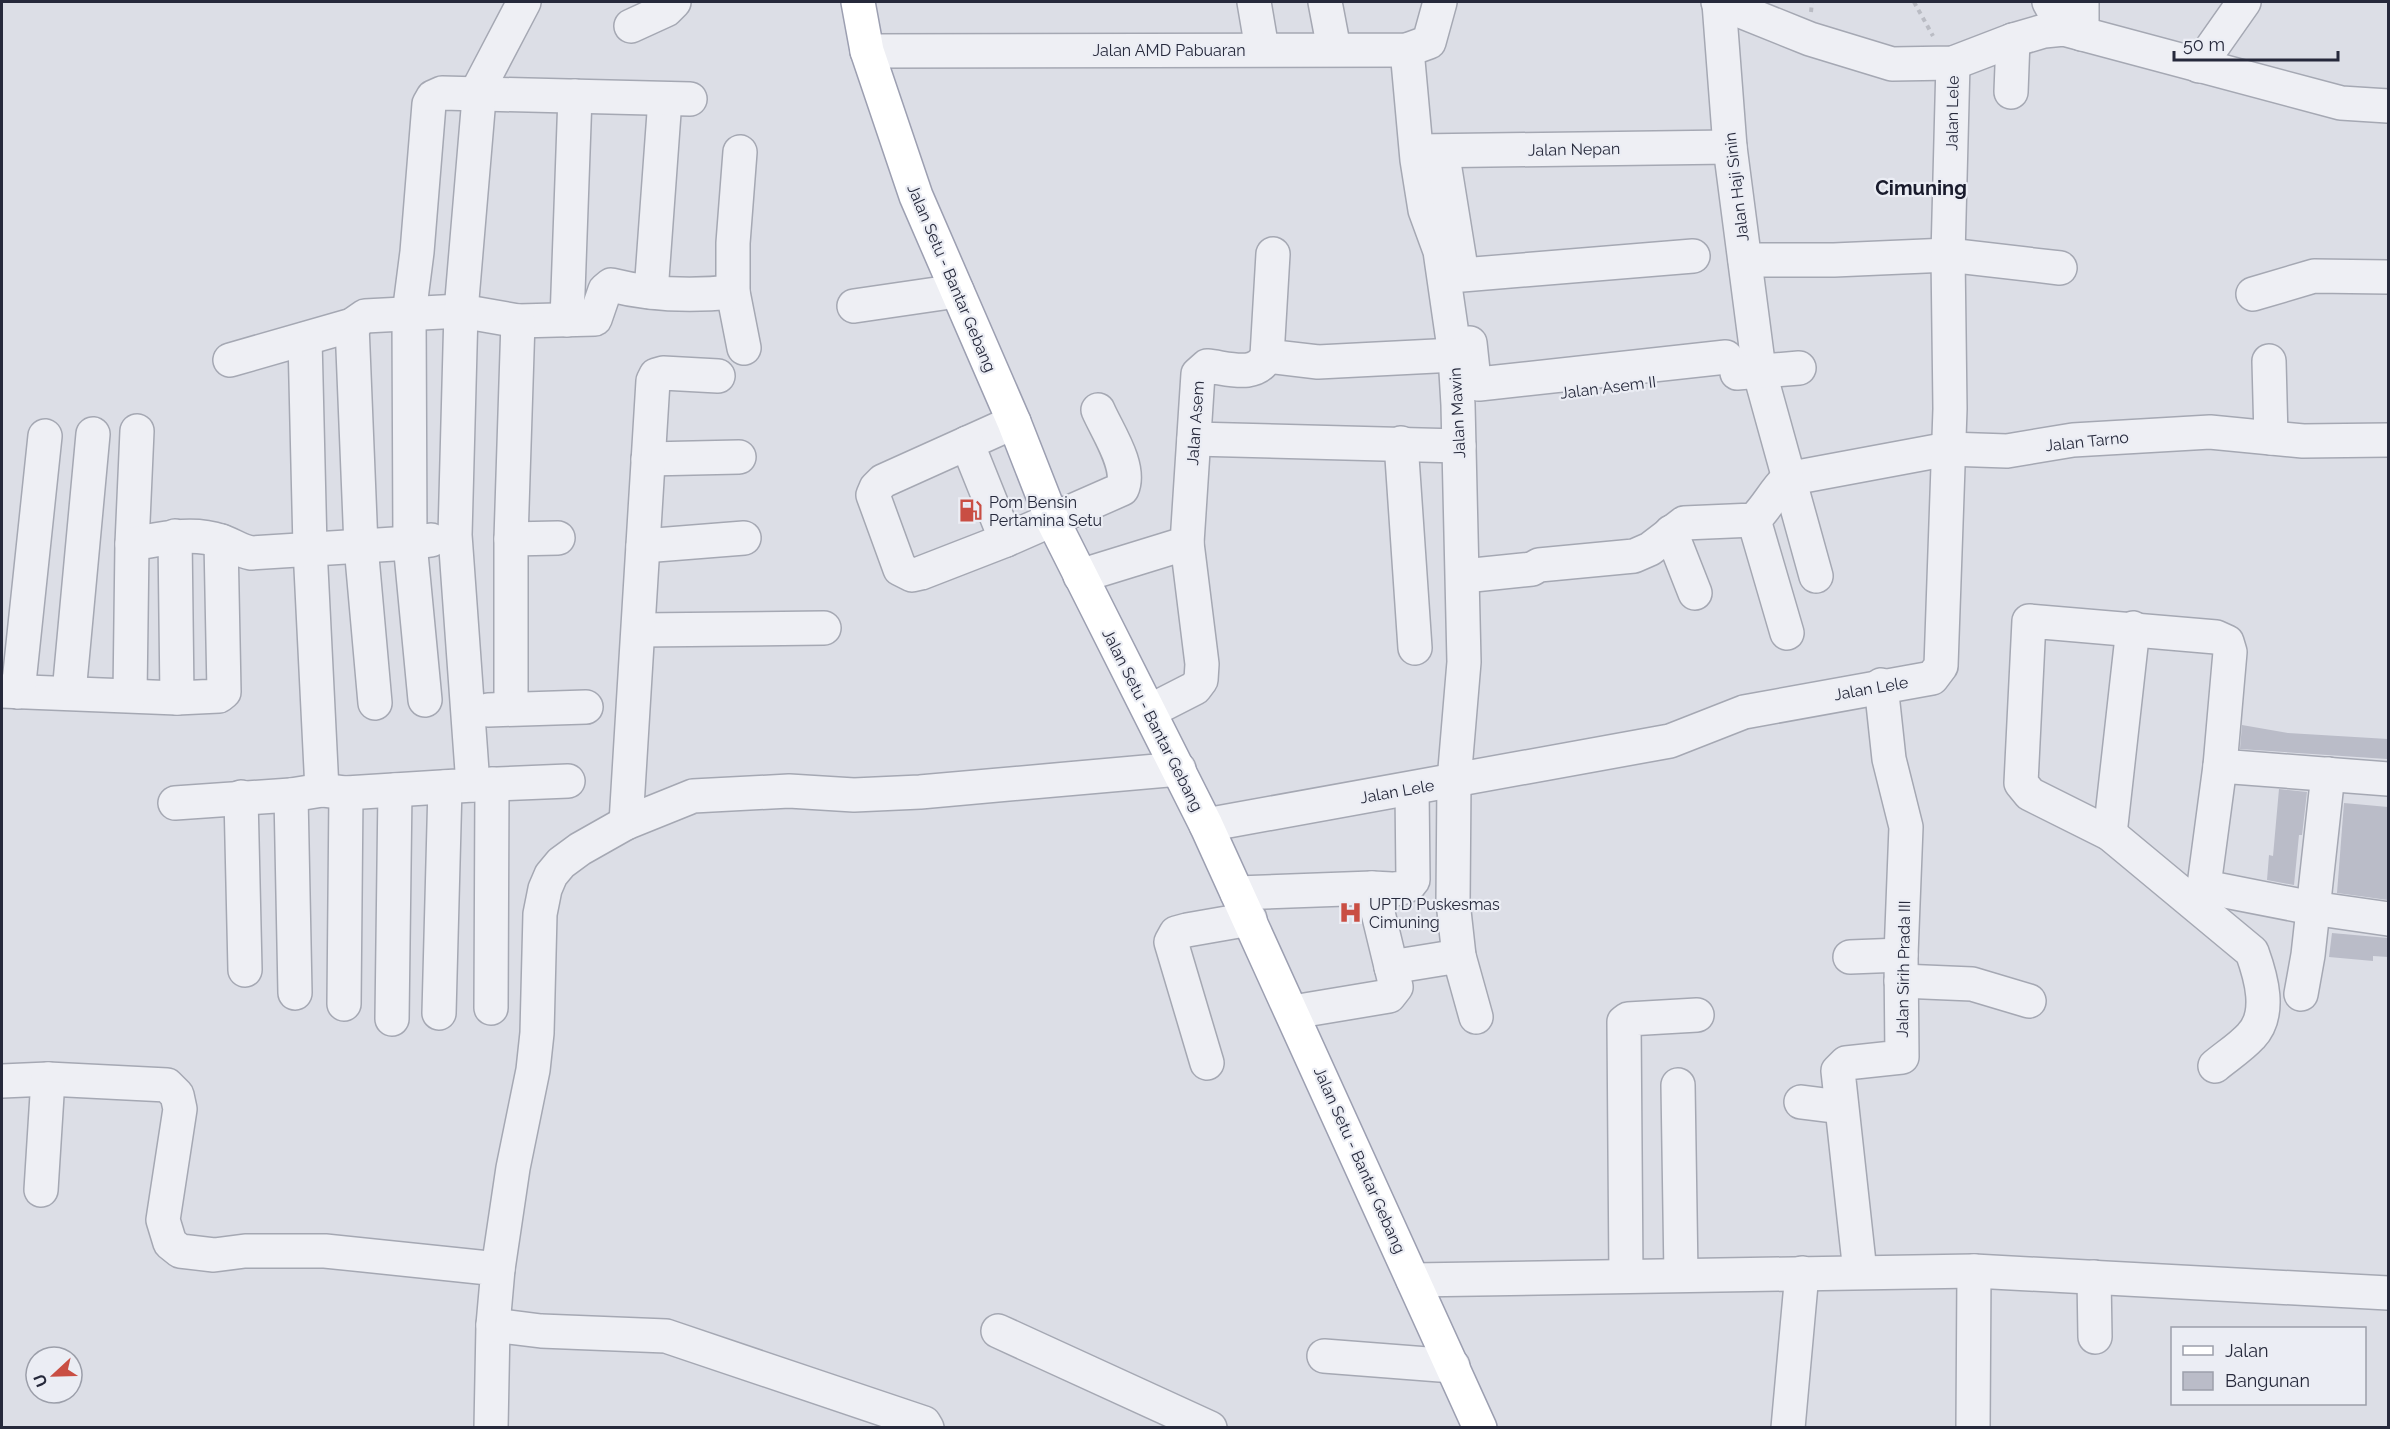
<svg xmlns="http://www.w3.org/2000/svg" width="2390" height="1429" font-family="Raleway,sans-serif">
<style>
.building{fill:#babcc8}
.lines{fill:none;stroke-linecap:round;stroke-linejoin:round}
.minor-casing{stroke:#a5a8b3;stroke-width:36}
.major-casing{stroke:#9c9fb1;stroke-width:36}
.path{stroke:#babcc4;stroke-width:4;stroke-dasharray:4.5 4.5;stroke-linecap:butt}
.minor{stroke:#eeeff4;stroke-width:33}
.major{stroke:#fff;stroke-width:33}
.labels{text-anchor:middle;stroke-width:4.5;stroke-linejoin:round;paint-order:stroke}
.street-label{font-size:16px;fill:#26293b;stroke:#ebedf4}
.poi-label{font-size:16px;fill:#26293b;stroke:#ebedf4;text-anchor:start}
.quarter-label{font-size:20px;font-weight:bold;fill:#191b2c;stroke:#ebedf4}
</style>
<rect width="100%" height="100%" fill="#dcdee6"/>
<g class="building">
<polygon points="2242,725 2288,733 2388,739 2387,759 2240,749"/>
<polygon points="2279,789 2307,792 2302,835 2299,835 2294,885 2267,880 2269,855 2273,856"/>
<polygon points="2344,803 2388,807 2388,900 2337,893"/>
<polygon points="2332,933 2388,938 2388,957 2373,956 2373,961 2329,957"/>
</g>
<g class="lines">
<defs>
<g id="minor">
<polyline points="1254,2 1262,49"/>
<polyline points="1325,2 1334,49"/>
<polyline points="1718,2 1810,39 1892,64 1953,63 2013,40 2044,31 2064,29 2341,103 2388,106"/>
<polyline points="2049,2 2064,29"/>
<polyline points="1719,3 1730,147 1759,370 1816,576"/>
<polyline points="631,26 666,10 674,2"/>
<polyline points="2082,34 2082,2"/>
<polyline points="1407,50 1417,160 1425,210 1440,251 1455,355 1458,405 1464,662 1454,781 1453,902 1459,956 1476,1017"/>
<polyline points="867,51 1407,50 1429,42 1440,2"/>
<polyline points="2199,66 2244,2"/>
<polyline points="2011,92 2013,40"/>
<polyline points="1417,151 1730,147"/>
<polyline points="740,152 733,243 733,292 744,348"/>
<polyline points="1445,169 1460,262"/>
<polyline points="1745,260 1834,260 1948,255 2060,268"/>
<polyline points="1462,275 1693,256"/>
<polyline points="651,292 665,99"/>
<polyline points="2253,294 2314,276 2388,277"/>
<polyline points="854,306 957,291"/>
<polyline points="567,320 575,96"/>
<path d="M518,321L595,319L605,290L611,285C650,295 693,296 733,292"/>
<polyline points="352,325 361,546 375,703"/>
<polyline points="305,339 310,548 322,790"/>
<polyline points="1470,343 1474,380 1479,384 1726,357"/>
<polyline points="1267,356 1318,362 1455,355"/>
<polyline points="230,360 352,325 365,316 461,311 518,321 511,539 558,538"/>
<polyline points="2269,361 2271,438"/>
<polyline points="1737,373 1799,368"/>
<path d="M1014,422L883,481L876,488L873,495L900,569L912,575L921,573L1006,540L1122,489C1132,467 1107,431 1098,410"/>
<polyline points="1194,439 1459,446"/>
<polyline points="967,443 1006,540"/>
<polyline points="1401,443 1415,648"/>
<polyline points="648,459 739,457"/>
<polyline points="1787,479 1948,449 2007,451 2073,440 2210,432 2303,441 2388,440"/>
<polyline points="1754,520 1787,633"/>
<polyline points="1671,532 1695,593"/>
<polyline points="175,536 177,698"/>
<polyline points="511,539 511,708"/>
<polyline points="132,544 137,431"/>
<polyline points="643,546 744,538"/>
<path d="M1080,576L1187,543L1198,374L1207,366C1228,368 1256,379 1267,356L1273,254"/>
<path d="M1464,576L1532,569L1539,565L1634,556L1650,549L1684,523L1754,520C1767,507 1774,492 1787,479"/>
<polyline points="639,630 824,628"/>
<polyline points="2,691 177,698 219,696 224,692 221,541"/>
<polyline points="18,692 45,436"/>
<polyline points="69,693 93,434"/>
<path d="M130,695L132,544C161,539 192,531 221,541C231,544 240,551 251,553L410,543L431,540"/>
<polyline points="425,700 410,543 409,314 417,252 429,104 433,97 442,93 690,99"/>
<polyline points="488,710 586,707"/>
<polyline points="1150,711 1195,688 1201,680 1202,664 1187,543"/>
<polyline points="2220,766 2388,779"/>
<polyline points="473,785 568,781"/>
<polyline points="291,795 295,993"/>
<polyline points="241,797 245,970"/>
<polyline points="175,803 291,795 322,790 346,793 473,785 455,535 461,311 480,86 524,2"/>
<polyline points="626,823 653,381 656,375 663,373 718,376"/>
<polyline points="1206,825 1670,741 1744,712 1932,678 1941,666 1950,409 1948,255 1953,63"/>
<polyline points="2110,834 2133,628"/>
<polyline points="2205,887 2312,908 2388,919"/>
<path d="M1372,888C1386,888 1405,893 1413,880L1412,789"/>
<polyline points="1237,893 1372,888 1396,987 1389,996 1293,1012"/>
<path d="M2201,908L2220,766L2230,652L2227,642L2216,637L2029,621L2021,783L2030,794L2110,834L2252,952C2261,977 2272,1014 2251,1036C2241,1047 2227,1056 2215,1066"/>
<polyline points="1850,957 1901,955"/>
<polyline points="1391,967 1459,956"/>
<polyline points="1901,981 1972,984 2029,1001"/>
<polyline points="2301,994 2308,955 2328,774"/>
<polyline points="344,1004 346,793"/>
<polyline points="491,1008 492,784"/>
<polyline points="439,1013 445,787"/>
<polyline points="392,1019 395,790"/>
<polyline points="1207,1063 1171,942 1176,933 1187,930 1250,919"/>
<polyline points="2,1081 48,1079 167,1085 177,1095 180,1109 163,1220 170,1243 180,1251 214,1255 245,1251 325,1251 498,1269 493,1325 491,1428"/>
<polyline points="1678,1085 1681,1275"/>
<polyline points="1801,1102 1841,1107"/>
<polyline points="41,1190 48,1079"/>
<polyline points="498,1269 513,1168 533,1070 537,1033 540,914 545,889 551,875 561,863 580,849 626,823 693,796 789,791 854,795 920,792 1179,769"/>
<polyline points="1860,1272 1838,1071 1846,1063 1902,1057 1901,955 1906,827 1889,759 1881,685"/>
<polyline points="1626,1276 1624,1022 1628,1019 1697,1015"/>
<polyline points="2094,1277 2095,1337"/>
<polyline points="1413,1280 1974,1271 2388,1293"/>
<polyline points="493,1325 541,1331 666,1336 924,1423 927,1428"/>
<polyline points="998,1331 1210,1428"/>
<polyline points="1324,1356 1453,1366"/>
<polyline points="1788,1428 1802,1273"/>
<polyline points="1973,1428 1974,1271"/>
</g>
<polyline id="major" points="858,2 867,51 916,196 1014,422 1052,519 1206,825 1480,1428"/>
</defs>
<use href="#minor" class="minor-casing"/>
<use href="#major" class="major-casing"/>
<g class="path">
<polyline points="1914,2 1933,36"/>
<polyline points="1811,12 1812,2"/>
</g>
<use href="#minor" class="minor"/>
<use href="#major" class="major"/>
</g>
<defs>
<symbol id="fuel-bare" viewBox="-9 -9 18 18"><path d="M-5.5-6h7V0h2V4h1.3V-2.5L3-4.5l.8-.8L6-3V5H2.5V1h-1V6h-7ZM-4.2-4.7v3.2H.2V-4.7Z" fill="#c94e43" stroke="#ebedf4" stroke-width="2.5" paint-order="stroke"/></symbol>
<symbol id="hospital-bare" viewBox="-9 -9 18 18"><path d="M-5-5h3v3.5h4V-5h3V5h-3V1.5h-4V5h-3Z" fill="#c94e43" stroke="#ebedf4" stroke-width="2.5" paint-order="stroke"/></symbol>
</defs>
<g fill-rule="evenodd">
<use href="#fuel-bare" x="954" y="494" width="33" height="33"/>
<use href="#hospital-bare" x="1334" y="896" width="33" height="33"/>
</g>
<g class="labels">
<g class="street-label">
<text x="1169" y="56">Jalan AMD Pabuaran</text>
<text transform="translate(1952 113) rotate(-89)" y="6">Jalan Lele</text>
<text transform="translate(1574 149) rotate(-1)" y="6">Jalan Nepan</text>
<text transform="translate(1736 187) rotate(-97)" y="6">Jalan Haji Sinin</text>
<text transform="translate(952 278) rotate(67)" y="6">Jalan Setu - Bantar Gebang</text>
<text transform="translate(1608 387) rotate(-7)" y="6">Jalan Asem II</text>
<text transform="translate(1457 413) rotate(-93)" y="6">Jalan Mawin</text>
<text transform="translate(1195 423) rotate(-86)" y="6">Jalan Asem</text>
<text transform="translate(2087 441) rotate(-6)" y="6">Jalan Tarno</text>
<text transform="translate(1871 688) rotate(-10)" y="6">Jalan Lele</text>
<text transform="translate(1153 720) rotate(63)" y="6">Jalan Setu - Bantar Gebang</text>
<text transform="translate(1397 791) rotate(-10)" y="6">Jalan Lele</text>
<text transform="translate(1903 969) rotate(-89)" y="6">Jalan Sirih Prada III</text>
<text transform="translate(1360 1160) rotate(66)" y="6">Jalan Setu - Bantar Gebang</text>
</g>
<g class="poi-label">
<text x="989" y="508">Pom Bensin<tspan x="989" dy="18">Pertamina Setu</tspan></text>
<text x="1369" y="910">UPTD Puskesmas<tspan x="1369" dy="18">Cimuning</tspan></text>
</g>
<g class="quarter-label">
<text x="1921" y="195">Cimuning</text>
</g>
</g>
<rect width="2390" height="1429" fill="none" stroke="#26293b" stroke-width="6"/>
<rect x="2171" y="1327" width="195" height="78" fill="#ebedf4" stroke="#9c9faa" stroke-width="1.5"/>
<rect x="2183" y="1346" width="30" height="9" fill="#ffffff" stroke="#9c9faa" stroke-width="1.5"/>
<text x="2225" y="1357" font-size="18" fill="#26293b">Jalan</text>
<rect x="2183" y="1372" width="30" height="18" fill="#babcc8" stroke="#9c9faa" stroke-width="1.5"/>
<text x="2225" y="1387" font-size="18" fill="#26293b">Bangunan</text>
<g transform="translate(54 1375) rotate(248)"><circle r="28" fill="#ebedf4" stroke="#9c9faa" stroke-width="1.5"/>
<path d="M0-4.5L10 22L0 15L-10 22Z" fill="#c94e43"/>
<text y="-9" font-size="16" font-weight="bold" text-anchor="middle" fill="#26293b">U</text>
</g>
<path d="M2174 51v9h164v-9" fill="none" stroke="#26293b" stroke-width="3"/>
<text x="2183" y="51" font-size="18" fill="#26293b" stroke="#ebedf4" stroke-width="4.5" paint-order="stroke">50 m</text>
</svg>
